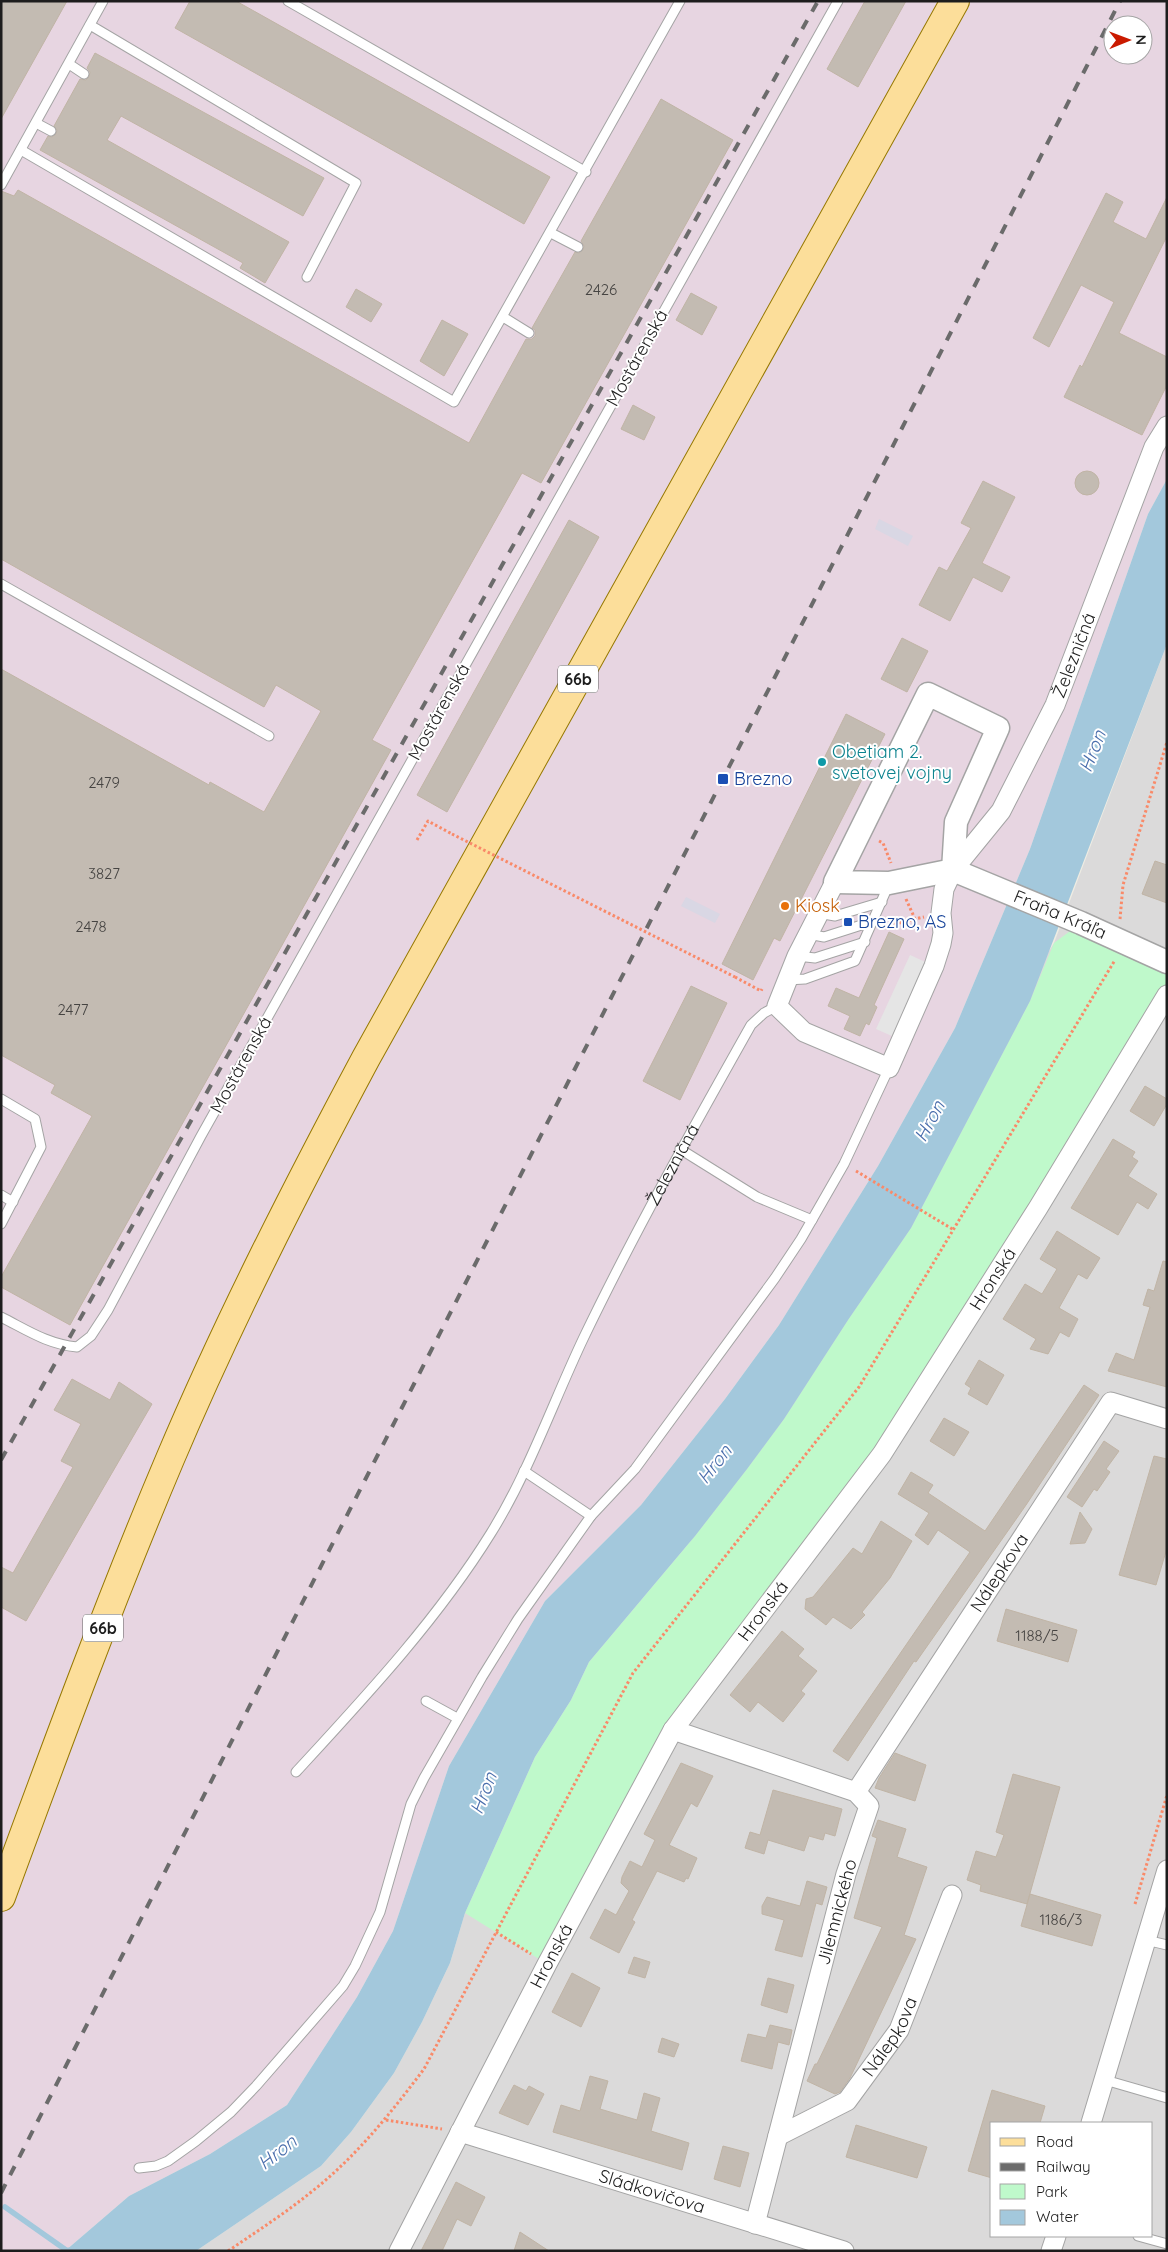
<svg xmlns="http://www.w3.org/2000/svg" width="1168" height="2252" font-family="Quicksand,sans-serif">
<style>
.residential{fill:#dbdada;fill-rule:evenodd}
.industrial{fill:#e7d5e1;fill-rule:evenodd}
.park{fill:#bff9cb}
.parking{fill:#e5e5e5}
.plaza{fill:#d9d7e4}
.water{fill:#a3c8dc}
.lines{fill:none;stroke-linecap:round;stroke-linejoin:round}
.stream{stroke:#a3c8dc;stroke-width:5.5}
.building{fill:#c3bbb2;stroke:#c0b4a5}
.service-casing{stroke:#a4a4a4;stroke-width:11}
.minor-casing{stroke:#a4a4a4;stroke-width:21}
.tertiary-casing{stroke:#a4a4a4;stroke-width:25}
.primary-casing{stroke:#967800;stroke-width:30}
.path{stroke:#f98a69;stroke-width:3;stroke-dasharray:2.5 2.5;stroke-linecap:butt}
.service{stroke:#fff;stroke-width:9}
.minor{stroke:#fff;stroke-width:19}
.tertiary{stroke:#fff;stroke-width:22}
.primary{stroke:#fcde9a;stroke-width:28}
.rail{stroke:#6b6b6b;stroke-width:4;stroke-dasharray:10 10;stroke-linecap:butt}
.path-bridge{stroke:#f98a69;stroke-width:3;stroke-dasharray:2.5 2.5;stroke-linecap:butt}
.culture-dot{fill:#0f9aa8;stroke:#fff;stroke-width:2}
.transit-dot{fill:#1a4fb4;stroke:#fff;stroke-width:2}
.food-dot{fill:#e8710a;stroke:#fff;stroke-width:2}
.labels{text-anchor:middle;stroke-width:4;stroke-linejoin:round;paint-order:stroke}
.number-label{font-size:15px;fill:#464442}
.shield{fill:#fff;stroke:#616161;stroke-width:1}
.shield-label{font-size:16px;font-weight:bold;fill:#1d1d1d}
.street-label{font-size:18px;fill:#1d1d1d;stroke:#fff}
.culture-label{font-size:18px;fill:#0d838f;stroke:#fff;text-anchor:start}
.transit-label{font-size:18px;fill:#164399;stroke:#fff;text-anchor:start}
.food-label{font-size:18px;fill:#c56008;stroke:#fff;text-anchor:start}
.water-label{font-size:19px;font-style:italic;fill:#4a6eac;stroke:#fff}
</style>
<rect width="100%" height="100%" fill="#eeece3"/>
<path class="residential" d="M1167,644V2251H196L321,2166L351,2132L394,2073L422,2022L450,1963L465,1913L1054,943ZM992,2123H1152V2236H992Z"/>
<path class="industrial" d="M1,1H1167V479L1148,514L1030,849L955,1028L878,1166L779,1325L725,1399L641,1505L545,1601L449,1766L393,1931L357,1997L287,2105L210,2154L129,2196L65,2251H1ZM1113,25H1143V55H1113Z"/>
<polygon class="park" points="1081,923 1167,962 1167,995 882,1454 673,1730 547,1964 465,1913 535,1757 571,1700 589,1662 695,1536 747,1469 784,1419 848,1320 911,1228 1030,1001 1054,943"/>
<polygon class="parking" points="910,955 934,966 901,1040 876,1029"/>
<g class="plaza">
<polygon points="879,519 913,536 908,546 875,529"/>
<polygon points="686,897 720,914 715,923 681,906"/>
</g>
<polygon class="water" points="1167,479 1167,644 1030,1001 911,1228 848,1320 784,1419 747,1469 695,1536 589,1662 571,1700 535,1757 465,1913 450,1963 422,2022 394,2073 351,2132 321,2166 196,2251 65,2251 129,2196 210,2154 287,2105 357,1997 393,1931 449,1766 545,1601 641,1505 725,1399 779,1325 878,1166 955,1028 1030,849 1148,514"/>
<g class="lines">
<polyline class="stream" points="5,2207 66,2250 79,2251"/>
</g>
<g class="building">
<polygon points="1,1 67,1 1,119"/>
<polygon points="190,1 236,1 550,177 524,224 175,28"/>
<polygon points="865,1 906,1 858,87 827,69"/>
<polygon points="95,53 324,178 303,216 121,116 107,140 289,242 265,283 240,268 243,263 40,150 48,136 52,137 56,134 57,130 54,126 80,79 86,80 89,77 90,72 87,68"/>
<polygon points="661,99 733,140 541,483 522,473 372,740 391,750 70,1325 1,1287 1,1277 92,1116 51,1093 55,1085 1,1055 1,669 209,785 210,782 264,812 321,711 276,685 264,707 1,559 1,191 14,196 18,190 469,443 526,339 532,339 535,336 535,330 532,328 575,252 579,253 583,250 584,246 581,241"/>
<polygon points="1106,193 1123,202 1113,222 1146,239 1167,197 1167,236 1119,333 1167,357 1167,385 1142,435 1064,397 1080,365 1082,367 1114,302 1081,285 1049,347 1033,338"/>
<polygon points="356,289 382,304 371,322 346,307"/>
<polygon points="691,293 717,307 702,335 676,320"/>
<polygon points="442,320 468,334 444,376 420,361"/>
<polygon points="633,405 655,417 644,440 621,429"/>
<circle cx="1087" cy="483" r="12"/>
<polygon points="983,481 1015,497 982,563 1010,577 1002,592 973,577 950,621 919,605 939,567 947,571 971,528 961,523"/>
<polygon points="569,520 599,537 447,812 417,795"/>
<polygon points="902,638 928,651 907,692 881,679"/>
<polygon points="846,714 885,734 780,941 774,938 753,980 722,964"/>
<polygon points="1155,861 1167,865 1167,903 1142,894"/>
<polygon points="889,932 904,939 874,1005 877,1007 869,1025 866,1023 860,1036 844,1029 850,1016 828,1006 836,988 859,998"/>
<polygon points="691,986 727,1003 680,1100 643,1081"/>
<polygon points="1145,1086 1167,1099 1167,1104 1154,1126 1130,1111"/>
<polygon points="1113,1139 1135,1152 1132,1157 1138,1161 1128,1176 1157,1194 1148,1209 1137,1202 1118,1235 1071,1208"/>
<polygon points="1057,1231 1100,1258 1087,1279 1078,1274 1059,1308 1078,1319 1069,1337 1060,1332 1048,1354 1030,1349 1036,1339 1003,1319 1025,1284 1042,1294 1057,1269 1040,1259"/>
<polygon points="1163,1261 1167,1262 1167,1387 1108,1371 1116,1353 1134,1360 1150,1307 1143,1305 1148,1289 1154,1291"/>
<polygon points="979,1360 1004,1375 987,1405 968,1394 971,1388 965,1384"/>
<polygon points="72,1379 110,1400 119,1382 152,1404 26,1621 1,1607 1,1567 13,1573 73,1467 61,1461 81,1424 54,1410"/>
<polygon points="1084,1385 1099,1395 1026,1505 916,1662 914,1661 848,1761 833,1751 970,1552 938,1530 928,1545 915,1535 929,1513 898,1494 911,1472 933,1485 928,1493 985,1531"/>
<polygon points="944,1418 969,1432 954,1456 930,1441"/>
<polygon points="1104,1441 1119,1451 1106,1469 1110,1472 1097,1491 1094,1489 1082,1507 1067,1497"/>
<polygon points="1154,1456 1167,1459 1167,1548 1156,1585 1119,1575"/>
<polygon points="1080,1512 1092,1529 1085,1543 1070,1544"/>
<polygon points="881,1521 912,1541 890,1578 862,1612 865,1615 851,1629 833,1617 826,1625 805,1609 806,1599 813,1597 853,1548 862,1554"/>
<polygon points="1006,1609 1077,1630 1068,1662 997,1641"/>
<polygon points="782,1631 804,1649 798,1656 817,1671 801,1691 805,1694 783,1722 758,1702 750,1712 730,1695"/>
<polygon points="895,1753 926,1765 915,1801 875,1788 879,1778"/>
<polygon points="681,1763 713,1776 697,1807 691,1803 669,1845 697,1858 688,1879 686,1878 684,1882 657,1871 632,1920 635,1922 619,1953 590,1938 605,1909 616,1915 629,1891 621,1883 622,1877 630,1861 642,1867 655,1840 644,1834"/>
<polygon points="1013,1774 1060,1787 1027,1904 980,1891 981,1885 967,1880 976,1851 996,1857 1004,1835 996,1832"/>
<polygon points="773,1790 842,1809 835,1836 825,1833 823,1840 809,1836 804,1851 768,1840 764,1854 745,1848 750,1832 760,1835"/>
<polygon points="878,1820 906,1829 897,1857 927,1867 904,1935 916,1939 850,2078 840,2092 835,2094 807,2081 815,2064 817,2064 882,1927 854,1918 877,1838 872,1836"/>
<polygon points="807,1881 827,1887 822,1905 816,1903 802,1957 775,1950 784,1920 762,1914 762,1906 767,1897 800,1906"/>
<polygon points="1030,1894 1101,1915 1092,1946 1021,1926"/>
<polygon points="634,1957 650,1962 645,1978 628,1973"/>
<polygon points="572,1973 600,1988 581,2027 552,2012"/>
<polygon points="768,1978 794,1985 787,2013 761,2005"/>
<polygon points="770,2025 792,2030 789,2045 778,2042 772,2069 741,2061 748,2034 766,2038"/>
<polygon points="662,2038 679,2044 674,2057 658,2052"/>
<polygon points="590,2076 608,2081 600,2109 637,2120 644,2093 660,2098 651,2131 689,2143 682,2170 553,2132 561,2105 580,2111"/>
<polygon points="514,2085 526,2091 529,2086 544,2094 528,2125 499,2113"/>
<polygon points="992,2090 1045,2106 1040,2123 992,2123 992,2178 968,2171"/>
<polygon points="856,2125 927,2147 917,2178 846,2157"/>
<polygon points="723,2146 749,2153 740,2187 714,2179"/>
<polygon points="456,2182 485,2197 471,2226 457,2219 442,2251 421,2251"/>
<polygon points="520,2232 549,2251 514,2251"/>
</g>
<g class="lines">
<defs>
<g id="service">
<polyline points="288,1 586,172"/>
<polyline points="90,25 356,183 307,277"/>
<polyline points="69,64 84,74"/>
<polyline points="36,123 51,131"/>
<polyline points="21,150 454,402 680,1"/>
<polyline points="1,185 103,1"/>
<polyline points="551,233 578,247"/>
<polyline points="503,317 529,333"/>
<polyline points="1,584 269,736"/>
<polyline points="818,913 835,916 882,902"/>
<polyline points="808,934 824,937 874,921"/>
<polyline points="797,956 815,958 865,942"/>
<polyline points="787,980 805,979 855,961 889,884"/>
<polyline points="1,1099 35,1119 41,1147 1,1224"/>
<polyline points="680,1149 757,1197 812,1220"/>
<polyline points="1,1195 13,1202"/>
<path d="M1,1317C27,1330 47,1344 77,1347L91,1336L108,1310L201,1136L838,1"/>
<polyline points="524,1471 591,1516"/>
<polyline points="426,1701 457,1718"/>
<path id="s1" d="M296,1772C366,1696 437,1620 491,1533C529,1472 553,1402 584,1337C635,1231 693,1128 751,1025L764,1013L777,1006"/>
<polyline points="1146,1940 1167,1945"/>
<polyline points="1105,2080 1167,2098"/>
<polyline points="139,2168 156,2166 168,2161 196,2141 231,2112 256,2086 343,1986 355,1966 380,1912 411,1804 424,1778 482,1677 518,1619 591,1516 635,1469 775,1278 801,1239 844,1164 889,1068"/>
<polyline points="1138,2236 1167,2244"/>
</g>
<g id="minor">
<path id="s2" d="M835,882L797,956L777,1006L804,1032L889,1068L934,966L941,944L943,933L941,913L944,889L953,870L1001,811L1055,705L1154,447L1167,426"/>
<polyline points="673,1730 856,1792 869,1806 846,1874 755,2224"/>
<path id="s3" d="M856,1792L1111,1402L1167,1419"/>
<polyline points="1091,2123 1167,1870"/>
<path id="s4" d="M460,2132L844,2251"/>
<path id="s5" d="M778,2136L847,2101L899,2030L952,1895"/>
<path id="s6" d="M399,2251L547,1964L673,1730L882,1454L1038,1208L1167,995"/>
<polyline points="1051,2251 1056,2236"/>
</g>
<g id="tertiary">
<polygon points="928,694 998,728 956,822 953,870 889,883 835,882"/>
<path id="s7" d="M953,870L1081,923L1167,962"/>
</g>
<path id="primary" d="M1,1897C55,1750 109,1603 170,1459C228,1322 296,1189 366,1058L955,1"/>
</defs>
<use href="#service" class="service-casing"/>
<use href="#minor" class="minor-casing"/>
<use href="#tertiary" class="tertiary-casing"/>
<use href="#primary" class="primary-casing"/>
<g class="path">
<polyline points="417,840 428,821 452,834"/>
<polyline points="879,841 883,843 891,863"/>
<polyline points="906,899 915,919 924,917"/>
<polyline points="1120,919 1123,885 1167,742"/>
<polyline points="886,929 888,926 915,919"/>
<polyline points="735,977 761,991 762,989"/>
<polyline points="856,1171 954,1230"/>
<polyline points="1135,1904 1167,1795"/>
<polyline points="496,1932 531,1954"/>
<polyline points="386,2120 442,2129"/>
<path d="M228,2251C256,2232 284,2214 310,2193C355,2158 390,2114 424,2069L633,1673L859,1387L1115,960"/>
</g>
<use href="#service" class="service"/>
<use href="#minor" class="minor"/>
<use href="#tertiary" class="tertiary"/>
<use href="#primary" class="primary"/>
<g class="rail">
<polyline points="1,1460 818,1"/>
<polyline points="1,2193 1120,1"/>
</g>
<polyline class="path-bridge" points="452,834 735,977"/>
</g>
<circle class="culture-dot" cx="822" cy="762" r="5"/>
<g class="transit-dot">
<rect x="717" y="773" width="12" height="12" rx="2.5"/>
<rect x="843" y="917" width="10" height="10" rx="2.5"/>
</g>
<circle class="food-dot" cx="785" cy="906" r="5"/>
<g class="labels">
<g class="number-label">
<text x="601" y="295">2426</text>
<text x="104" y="788">2479</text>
<text x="104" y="879">3827</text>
<text x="91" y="932">2478</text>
<text x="73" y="1015">2477</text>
<text x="1037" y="1641">1188/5</text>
<text x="1061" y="1925">1186/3</text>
</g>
<g class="shield">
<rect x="558" y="665.5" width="40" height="27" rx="4"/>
<rect x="83" y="1614.5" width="40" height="27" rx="4"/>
</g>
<g class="shield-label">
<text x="578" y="685">66b</text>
<text x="103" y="1634">66b</text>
</g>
<g class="street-label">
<text transform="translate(637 358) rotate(-61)" y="6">Mostárenská</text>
<text dy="6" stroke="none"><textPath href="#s2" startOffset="726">Železničná</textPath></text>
<text transform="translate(439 712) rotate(-61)" y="6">Mostárenská</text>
<text dy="6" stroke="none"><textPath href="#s7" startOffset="116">Fraňa Kráľa</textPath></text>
<text transform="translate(241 1065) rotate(-61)" y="6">Mostárenská</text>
<text dy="6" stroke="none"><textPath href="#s1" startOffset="720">Železničná</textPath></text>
<text dy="6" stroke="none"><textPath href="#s6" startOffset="1142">Hronská</textPath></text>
<text dy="6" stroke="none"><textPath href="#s3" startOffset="262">Nálepkova</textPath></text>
<text dy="6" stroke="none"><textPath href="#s6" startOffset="738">Hronská</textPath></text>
<text transform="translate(837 1912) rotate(-75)" y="6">Jilemnického</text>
<text dy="6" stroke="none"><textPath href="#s6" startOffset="332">Hronská</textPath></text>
<text dy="6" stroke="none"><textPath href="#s5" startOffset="155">Nálepkova</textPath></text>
<text dy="6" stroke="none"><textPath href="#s4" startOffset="201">Sládkovičova</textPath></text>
</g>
<g class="culture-label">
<text x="832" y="758">Obetiam 2.<tspan x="832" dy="21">svetovej vojny</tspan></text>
</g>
<g class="transit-label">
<text x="734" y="785">Brezno</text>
<text x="858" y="928">Brezno, AS</text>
</g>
<g class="food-label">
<text x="795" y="912">Kiosk</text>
</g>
<g class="water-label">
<text transform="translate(1092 751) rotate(-69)" y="7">Hron</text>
<text transform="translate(929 1121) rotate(-62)" y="7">Hron</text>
<text transform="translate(714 1464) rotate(-52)" y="7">Hron</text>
<text transform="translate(483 1793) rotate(-69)" y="7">Hron</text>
<text transform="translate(277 2152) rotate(-38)" y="7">Hron</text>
</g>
</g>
<rect width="1168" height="2252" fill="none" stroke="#1d1d1d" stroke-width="5"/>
<rect x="990" y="2122" width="162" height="115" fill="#ffffff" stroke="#a5a5a5"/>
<rect x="1000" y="2138" width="25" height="8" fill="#fcde9a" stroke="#a5a5a5"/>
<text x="1036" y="2147" font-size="15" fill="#1d1d1d">Road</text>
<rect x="1000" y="2163" width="25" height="8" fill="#6b6b6b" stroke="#a5a5a5"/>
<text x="1036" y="2172" font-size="15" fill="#1d1d1d">Railway</text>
<rect x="1000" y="2184" width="25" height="15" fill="#bff9cb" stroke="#a5a5a5"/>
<text x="1036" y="2197" font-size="15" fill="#1d1d1d">Park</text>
<rect x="1000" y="2210" width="25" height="15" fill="#a3c8dc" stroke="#a5a5a5"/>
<text x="1036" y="2222" font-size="15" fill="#1d1d1d">Water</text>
<g transform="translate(1128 40) rotate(89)"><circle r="24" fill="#ffffff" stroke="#a5a5a5"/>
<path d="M0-4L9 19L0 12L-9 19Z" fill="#ca1a00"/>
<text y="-8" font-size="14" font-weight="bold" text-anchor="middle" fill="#1d1d1d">N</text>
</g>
</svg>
